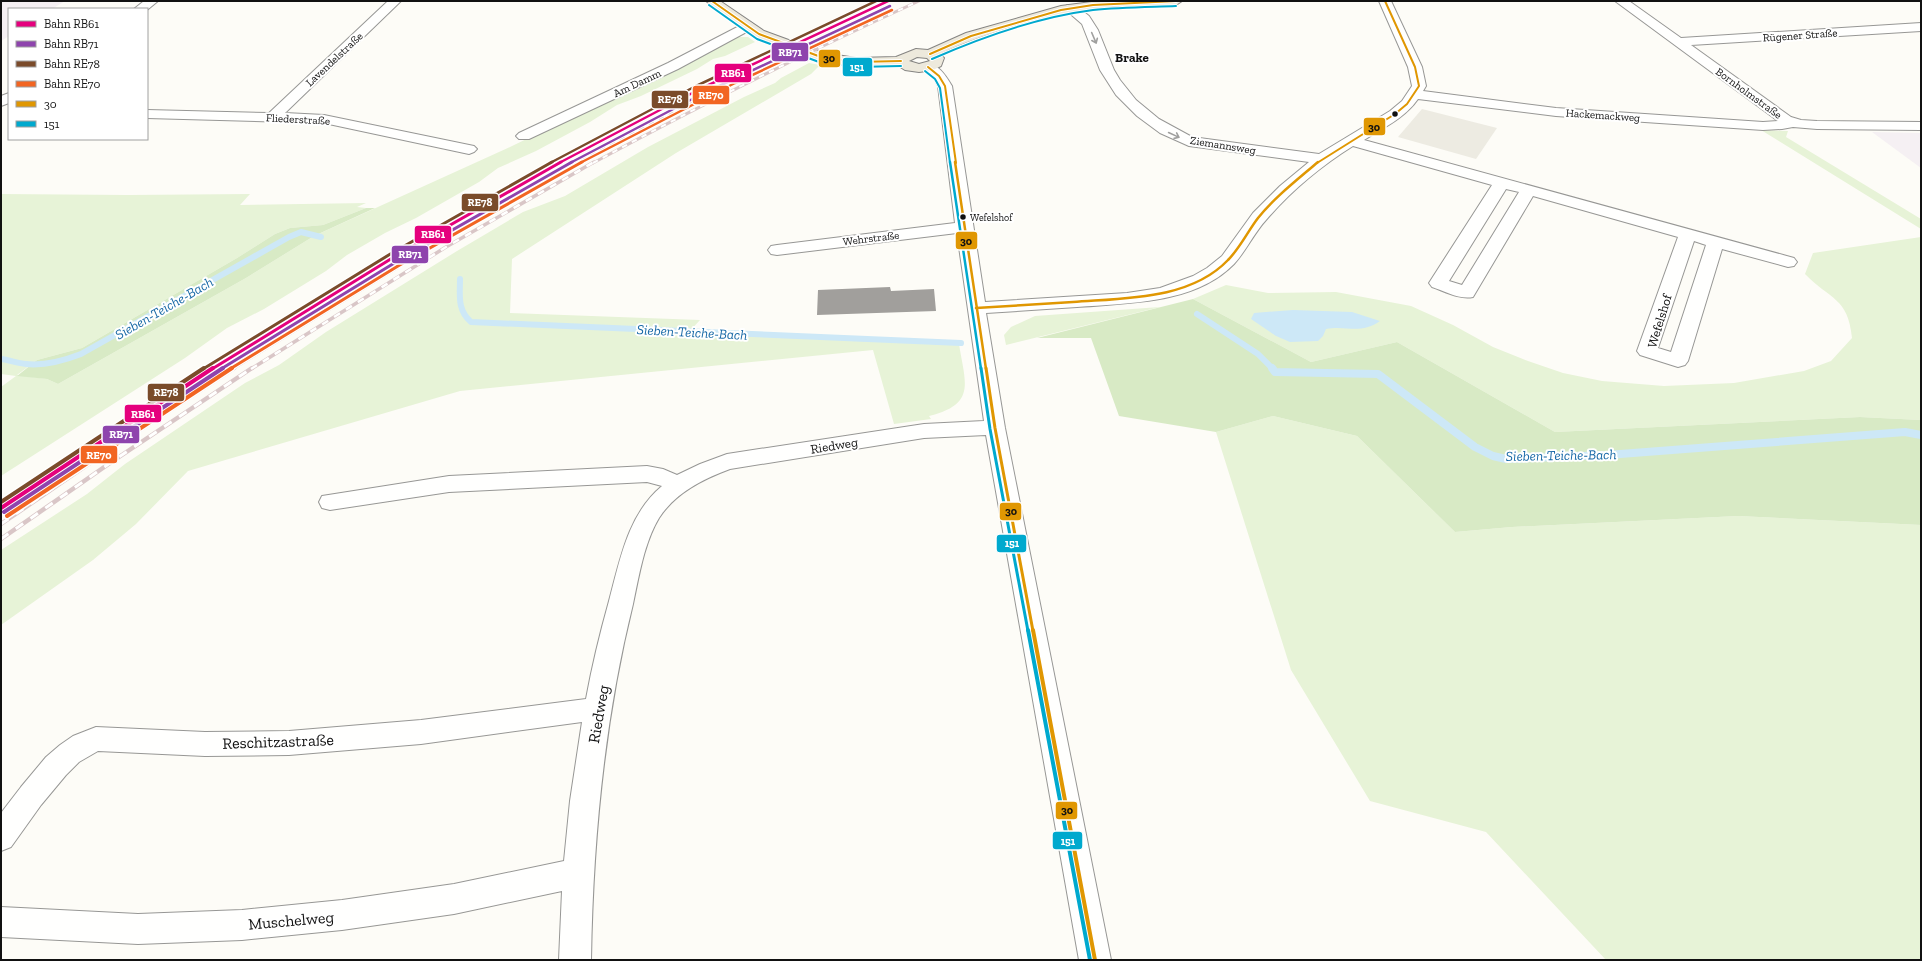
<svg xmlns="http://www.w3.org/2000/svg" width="1922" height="961" font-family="'Zilla Slab',serif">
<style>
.industrial{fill:#f5f0f3}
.green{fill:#e7f3d7}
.forest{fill:#d8eac5}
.plaza{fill:#edebe2}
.water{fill:#cde8f7}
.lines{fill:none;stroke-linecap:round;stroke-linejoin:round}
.stream-far1{stroke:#cde8f7;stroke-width:6}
.stream{stroke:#cde8f7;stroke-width:8}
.building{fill:#a19f9c}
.minor-casing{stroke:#979795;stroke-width:2}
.major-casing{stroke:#858482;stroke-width:2}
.minor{fill:#fffffe;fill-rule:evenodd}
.major{fill:#ede9dc;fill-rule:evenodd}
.rail-far2-casing{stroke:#d9c6c7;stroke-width:3}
.rail-far1-casing{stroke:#d9c6c7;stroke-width:3.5}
.rail-casing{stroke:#d9c6c7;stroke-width:4.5}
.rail-far2{stroke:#fff;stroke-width:2;stroke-dasharray:5.5;stroke-linecap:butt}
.rail-far1{stroke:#fff;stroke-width:2.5;stroke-dasharray:7;stroke-linecap:butt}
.rail{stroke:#fff;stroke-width:3;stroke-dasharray:9;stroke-linecap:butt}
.bus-1-far3-casing{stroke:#fff;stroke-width:4}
.bus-1-far2-casing{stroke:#fff;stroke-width:5}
.bus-1-far1-casing{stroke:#fff;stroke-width:6}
.bus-1-casing{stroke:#fff;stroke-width:7}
.bus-2-far3-casing{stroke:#fff;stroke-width:4}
.bus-2-far2-casing{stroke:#fff;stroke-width:5}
.bus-2-far1-casing{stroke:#fff;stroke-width:6}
.bus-2-casing{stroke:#fff;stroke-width:7}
.bus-1-far3{stroke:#e09702;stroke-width:2}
.bus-1-far2{stroke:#e09702;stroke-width:2.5}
.bus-1-far1{stroke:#e09702;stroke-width:3}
.bus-1{stroke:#e09702;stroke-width:4}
.bus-2-far3{stroke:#00a9ce;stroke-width:2}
.bus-2-far2{stroke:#00a9ce;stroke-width:2.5}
.bus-2-far1{stroke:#00a9ce;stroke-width:3}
.bus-2{stroke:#00a9ce;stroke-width:4}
.rail-1-far2-casing{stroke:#fff;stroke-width:4.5}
.rail-1-far1-casing{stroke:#fff;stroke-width:5.5}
.rail-1-casing{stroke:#fff;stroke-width:7}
.rail-2-far2-casing{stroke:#fff;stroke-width:4.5}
.rail-2-far1-casing{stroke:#fff;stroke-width:5.5}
.rail-2-casing{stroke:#fff;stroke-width:7}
.rail-3-far2-casing{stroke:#fff;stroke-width:4.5}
.rail-3-far1-casing{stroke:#fff;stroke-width:5.5}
.rail-3-casing{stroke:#fff;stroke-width:7}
.rail-4-far2-casing{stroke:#fff;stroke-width:4.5}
.rail-4-far1-casing{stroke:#fff;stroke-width:5.5}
.rail-4-casing{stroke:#fff;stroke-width:7}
.rail-1-far2{stroke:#e5007d;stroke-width:2.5}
.rail-1-far1{stroke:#e5007d;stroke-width:3}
.rail-1{stroke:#e5007d;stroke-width:4}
.rail-2-far2{stroke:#8e44ad;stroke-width:2.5}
.rail-2-far1{stroke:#8e44ad;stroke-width:3}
.rail-2{stroke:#8e44ad;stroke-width:4}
.rail-3-far2{stroke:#7a4b2a;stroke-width:2.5}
.rail-3-far1{stroke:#7a4b2a;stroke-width:3}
.rail-3{stroke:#7a4b2a;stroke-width:4}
.rail-4-far2{stroke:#f26522;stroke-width:2.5}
.rail-4-far1{stroke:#f26522;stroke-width:3}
.rail-4{stroke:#f26522;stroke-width:4}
.oneway{stroke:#a0a09f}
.bus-dot{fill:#111;stroke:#fff;stroke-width:1.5}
.labels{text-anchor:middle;stroke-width:4;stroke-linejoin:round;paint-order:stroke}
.far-bus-label{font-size:10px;fill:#111;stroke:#fff;text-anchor:start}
.far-street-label{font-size:11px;fill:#111;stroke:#fff}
.far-quarter-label{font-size:13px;font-weight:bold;fill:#111;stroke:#fff}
.street-label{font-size:13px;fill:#111;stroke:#fff}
.water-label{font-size:14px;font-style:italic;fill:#1768a6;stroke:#fff}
.near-street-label{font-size:16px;fill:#111;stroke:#fff}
.line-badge{stroke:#fff;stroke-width:1.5}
.badge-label{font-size:11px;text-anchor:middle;font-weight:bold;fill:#fff}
.pale-badge-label{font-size:11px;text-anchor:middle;font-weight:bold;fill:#111}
</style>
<rect width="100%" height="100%" fill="#fdfcf7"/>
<g class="industrial">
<polygon points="1,1 65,1 52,9 9,9 9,36 1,41"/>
<polygon points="1872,132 1921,133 1921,168"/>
</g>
<g class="green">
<polygon points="737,37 748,37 755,42 725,56 713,59 697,69 641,96 617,105 590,122 536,151 498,168 479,182 416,218 385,233 347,255 326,271 264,309 227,328 185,358 1,476 1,387 16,376 1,374 1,194 128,195 250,194 240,205 366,203 357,207 366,208 323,225 290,228 275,234 237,258 82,348 37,360 17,375 47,379 58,384 246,278 314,236 510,147"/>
<path d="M809,63L820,65L811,74L676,153L512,259L510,313L700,320L689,332L959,344C965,383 977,404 929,416L931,419L894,424L873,350L460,391L188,471L136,524L93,560L1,625V550L87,494L125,464L245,383L279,365L326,332L457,251L523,212L565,196L648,147L744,97L775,83L781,78Z"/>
<polygon points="1761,130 1788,131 1786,137 1921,219 1921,229"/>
<path d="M1921,237V420L1860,417L1555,432L1397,342L1311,362L1193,299L1226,285L1268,293L1336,292L1411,306L1453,325L1493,347L1528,361L1563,373L1602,381L1664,386L1734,383L1804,371L1831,361L1852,338C1848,297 1830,300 1805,274L1813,253Z"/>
<polygon points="1160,307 1006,345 1004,335 1011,327 1035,316"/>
<polygon points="1273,416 1357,436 1455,532 1512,527 1738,516 1921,525 1921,960 1606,960 1486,832 1370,801 1291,670 1216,432"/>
</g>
<g class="forest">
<polygon points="366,208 375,208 314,236 246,278 58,384 47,379 17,376 37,360 82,348 237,258 275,234 290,228 323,225"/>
<polygon points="1193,299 1311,362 1397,342 1555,432 1860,417 1921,420 1921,525 1738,516 1512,527 1455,532 1357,436 1273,416 1216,432 1119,416 1091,338 1037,338"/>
</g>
<polygon class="plaza" points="1422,109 1497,128 1476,159 1398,137"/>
<path class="water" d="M1293,310L1352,312L1380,321C1360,335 1347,325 1326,329L1323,336L1318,341L1290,342L1276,336L1251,319L1254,313Z"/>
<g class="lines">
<g class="stream-far1">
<path d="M460,279C460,295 457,310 471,322L961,343"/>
<polyline points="1197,314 1258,354 1273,369"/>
<path d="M1,359C9,360 17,363 26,364C45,366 63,361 81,354L289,237L301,232L321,237"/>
</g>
<polyline class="stream" points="1272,368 1275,372 1378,374 1475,447 1493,456 1506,459 1607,455 1905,432 1921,435"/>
</g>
<polygon class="building" points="890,287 891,291 934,289 936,311 817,315 818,290"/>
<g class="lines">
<defs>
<g id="minor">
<polygon points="144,1 158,1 147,10 134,9"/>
<polygon points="388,1 401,1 285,113 324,115 474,146 477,149 474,152 469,154 324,123 147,118 147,110 269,113"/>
<path d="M1379,1H1391L1422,67L1426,86L1423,91L1556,108L1763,122L1778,121L1615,1H1629L1681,38L1921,23V31L1691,45L1791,117L1801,120L1817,121L1921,122V130L1817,129L1793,127L1782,129L1763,130L1556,116L1418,99C1405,118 1383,128 1364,140L1794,258L1797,262L1794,266L1788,267L1722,249L1688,361L1685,365L1678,367L1640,355L1637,351L1678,237L1533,196L1473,297C1460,300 1444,291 1432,287L1429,283L1492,185L1353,146C1321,166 1291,191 1266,220C1254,233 1246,251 1234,264C1195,304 1128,303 1077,307C1047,309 1017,311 986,313L1005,428L1111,960H1079L986,435L924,438L730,469C703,479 675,493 659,518C644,543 639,576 633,604C604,721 593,840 591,960H559L562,891L454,914L342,930L242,940L138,944L1,937V907L138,914L242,910L342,900L454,884L564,861L570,801L582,722L421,744L289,755L205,756L98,751L79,762L66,775L41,805L11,847L1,851V813L21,787L46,757L60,745L73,736L96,727L205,732L289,731L421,720L586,699C592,666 600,633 609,601C620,560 628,514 662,486L647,482L449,492L330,510L322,508L319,502L322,496L449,476L647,466L663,469L677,475L700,464L727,454L924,424L984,421L957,233L777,255L771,254L768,250L771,246L777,245L955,223L938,86L934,78L921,67L923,64C937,61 946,76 952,86L985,302L1127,293L1160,288L1193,276L1207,268L1222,256L1253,213L1280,186L1309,162L1189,146L1160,133L1137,116L1116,95L1100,70L1082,24L1067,11L1065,8L1067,5H1075L1089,16L1098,30L1114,70L1120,80L1136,100L1159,119L1192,137L1319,154L1390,111L1402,101L1412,86L1408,67ZM1506,189L1519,192L1462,285L1449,281ZM1694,241L1706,245L1671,352L1658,348Z"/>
<polygon points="747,22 752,23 753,26 752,29 678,69 529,139 519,139 516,136 519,133 668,63"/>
<polygon points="9,93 9,103 1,106 1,96"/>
</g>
<path id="major" d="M706,1H720L764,31L824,53L856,58L896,57L916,49L928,50L966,33L1061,6L1099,1H1182L1176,5C1148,6 1119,5 1091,9C1044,16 983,33 940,54L944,58L941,66L933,70L919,72L905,70L897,65L856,66L816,60L754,37ZM917,57L927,58L930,61L919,64L909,61Z"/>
</defs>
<use href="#minor" class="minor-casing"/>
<use href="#major" class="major-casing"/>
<use href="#minor" class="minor"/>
<use href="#major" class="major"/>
<defs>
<g id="rail-far2">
<polyline points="576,163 693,101 834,33"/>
<path d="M593,163C700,105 808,52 919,1"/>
</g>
<g id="rail-far1">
<polyline points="232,369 419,254 577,162"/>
<polyline points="251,369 446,247 594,162"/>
</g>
<g id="rail">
<polyline points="1,524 106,452 234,368"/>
<polyline points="1,539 110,463 252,368"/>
</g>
</defs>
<use href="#rail-far2" class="rail-far2-casing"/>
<use href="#rail-far1" class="rail-far1-casing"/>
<use href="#rail" class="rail-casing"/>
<use href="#rail-far2" class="rail-far2"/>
<use href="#rail-far1" class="rail-far1"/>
<use href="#rail" class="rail"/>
<defs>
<g id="bus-1-far3">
<polyline points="712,1 759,34 821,57 856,62 901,61"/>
<polyline points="930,54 971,36 1061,10 1093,5 1176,1"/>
<polyline points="928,67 939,76 945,86 956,163"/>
<polyline points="1317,163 1395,114 1407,104 1419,86 1415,67 1385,1"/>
</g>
<g id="bus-1-far2">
<polyline points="955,162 986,369"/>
<path d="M976,308C1008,306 1041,304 1073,302C1124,298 1190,300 1228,260C1240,248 1248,231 1258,218C1275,197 1297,180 1318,162"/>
</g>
<polyline id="bus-1-far1" points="986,368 995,428 1033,631"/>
<polyline id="bus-1" points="1033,630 1095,960"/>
<g id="bus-2-far3">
<polyline points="709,5 757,39 819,62 856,67 901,66"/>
<path d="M932,59C982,37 1039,17 1093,10C1120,7 1149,7 1176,6"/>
<polyline points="925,71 935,79 940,88 950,163"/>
</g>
<polyline id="bus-2-far2" points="950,162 981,369"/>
<polyline id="bus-2-far1" points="981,368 990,429 1028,631"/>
<polyline id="bus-2" points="1028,630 1090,960"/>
</defs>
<use href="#bus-1-far3" class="bus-1-far3-casing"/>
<use href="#bus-1-far2" class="bus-1-far2-casing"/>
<use href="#bus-1-far1" class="bus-1-far1-casing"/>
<use href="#bus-1" class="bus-1-casing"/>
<use href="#bus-2-far3" class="bus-2-far3-casing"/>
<use href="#bus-2-far2" class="bus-2-far2-casing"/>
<use href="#bus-2-far1" class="bus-2-far1-casing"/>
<use href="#bus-2" class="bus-2-casing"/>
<use href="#bus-1-far3" class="bus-1-far3"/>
<use href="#bus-1-far2" class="bus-1-far2"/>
<use href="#bus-1-far1" class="bus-1-far1"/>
<use href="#bus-1" class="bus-1"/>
<use href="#bus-2-far3" class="bus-2-far3"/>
<use href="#bus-2-far2" class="bus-2-far2"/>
<use href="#bus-2-far1" class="bus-2-far1"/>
<use href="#bus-2" class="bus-2"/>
<defs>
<polyline id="rail-1-far2" points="559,163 700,89 888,1"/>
<polyline id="rail-1-far1" points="212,369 394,257 561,162"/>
<polyline id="rail-1" points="1,508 213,368"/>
<polyline id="rail-2-far2" points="570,163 702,94 890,6"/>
<polyline id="rail-2-far1" points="221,369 396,262 572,162"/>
<polyline id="rail-2" points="4,512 223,368"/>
<polyline id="rail-3-far2" points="550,163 694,87 876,1"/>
<polyline id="rail-3-far1" points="203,369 392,253 552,162"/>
<polyline id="rail-3" points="1,502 204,368"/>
<polyline id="rail-4-far2" points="580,163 735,83 892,10"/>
<polyline id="rail-4-far1" points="230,369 398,266 582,162"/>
<polyline id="rail-4" points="7,516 232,368"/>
</defs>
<use href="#rail-1-far2" class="rail-1-far2-casing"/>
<use href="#rail-1-far1" class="rail-1-far1-casing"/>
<use href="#rail-1" class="rail-1-casing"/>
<use href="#rail-2-far2" class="rail-2-far2-casing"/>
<use href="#rail-2-far1" class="rail-2-far1-casing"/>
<use href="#rail-2" class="rail-2-casing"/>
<use href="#rail-3-far2" class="rail-3-far2-casing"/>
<use href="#rail-3-far1" class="rail-3-far1-casing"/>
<use href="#rail-3" class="rail-3-casing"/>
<use href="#rail-4-far2" class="rail-4-far2-casing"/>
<use href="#rail-4-far1" class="rail-4-far1-casing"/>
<use href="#rail-4" class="rail-4-casing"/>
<use href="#rail-1-far2" class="rail-1-far2"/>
<use href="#rail-1-far1" class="rail-1-far1"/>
<use href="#rail-1" class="rail-1"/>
<use href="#rail-2-far2" class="rail-2-far2"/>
<use href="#rail-2-far1" class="rail-2-far1"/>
<use href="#rail-2" class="rail-2"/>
<use href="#rail-3-far2" class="rail-3-far2"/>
<use href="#rail-3-far1" class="rail-3-far1"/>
<use href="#rail-3" class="rail-3"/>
<use href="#rail-4-far2" class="rail-4-far2"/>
<use href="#rail-4-far1" class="rail-4-far1"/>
<use href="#rail-4" class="rail-4"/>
</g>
<defs><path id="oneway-shaft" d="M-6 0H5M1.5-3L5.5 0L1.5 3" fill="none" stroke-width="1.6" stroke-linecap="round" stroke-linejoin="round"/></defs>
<g class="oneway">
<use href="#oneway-shaft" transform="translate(1094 38) rotate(67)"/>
<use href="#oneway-shaft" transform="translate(1174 135) rotate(25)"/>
</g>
<g class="bus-dot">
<circle cx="1395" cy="114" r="3.5"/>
<circle cx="963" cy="217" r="3.5"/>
</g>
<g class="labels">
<g class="far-bus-label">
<text x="970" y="221">Wefelshof</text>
</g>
<g class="far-street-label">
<text transform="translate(1800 35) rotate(-4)" y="4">Rügener Straße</text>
<text transform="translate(334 59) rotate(-43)" y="4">Lavendelstraße</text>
<text transform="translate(637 83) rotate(-25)" y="4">Am Damm</text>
<text transform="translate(1749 93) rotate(36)" y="4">Bornholmstraße</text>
<text transform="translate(1603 115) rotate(4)" y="4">Hackemackweg</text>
<text transform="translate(298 119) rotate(3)" y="4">Fliederstraße</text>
<text transform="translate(1223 145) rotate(9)" y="4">Ziemannsweg</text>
<text transform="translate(871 238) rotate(-7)" y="4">Wehrstraße</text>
</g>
<g class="far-quarter-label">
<text x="1132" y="62">Brake</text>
</g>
<g class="street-label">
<text transform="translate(1659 321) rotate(-73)" y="5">Wefelshof</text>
<text transform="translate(834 445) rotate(-9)" y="5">Riedweg</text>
</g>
<g class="water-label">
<text transform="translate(164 308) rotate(-30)" y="5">Sieben-Teiche-Bach</text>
<text transform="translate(692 332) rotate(3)" y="5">Sieben-Teiche-Bach</text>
<text transform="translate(1561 455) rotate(-1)" y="5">Sieben-Teiche-Bach</text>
</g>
<g class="near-street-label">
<text transform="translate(598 714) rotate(-80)" y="6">Riedweg</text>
<text transform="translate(278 741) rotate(-2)" y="6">Reschitzastraße</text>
<text transform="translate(291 920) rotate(-5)" y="6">Muschelweg</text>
</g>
</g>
<g class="line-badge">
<rect x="771" y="42" width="38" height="20" rx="4" fill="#8e44ad"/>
<rect x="818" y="49" width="23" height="19" rx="4" fill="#e09702"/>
<rect x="842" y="57" width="31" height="20" rx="4" fill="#00a9ce"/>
<rect x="714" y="63" width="38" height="20" rx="4" fill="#e5007d"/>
<rect x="692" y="85" width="38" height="20" rx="4" fill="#f26522"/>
<rect x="651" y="90" width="38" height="19" rx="4" fill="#7a4b2a"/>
<rect x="1363" y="117" width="23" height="19" rx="4" fill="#e09702"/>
<rect x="461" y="193" width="38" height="19" rx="4" fill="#7a4b2a"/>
<rect x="414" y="225" width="38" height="19" rx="4" fill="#e5007d"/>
<rect x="955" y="231" width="23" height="19" rx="4" fill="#e09702"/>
<rect x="391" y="245" width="38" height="19" rx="4" fill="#8e44ad"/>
<rect x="147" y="383" width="38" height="19" rx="4" fill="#7a4b2a"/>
<rect x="124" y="404" width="38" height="19" rx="4" fill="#e5007d"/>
<rect x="102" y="425" width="38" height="19" rx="4" fill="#8e44ad"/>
<rect x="80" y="445" width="38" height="19" rx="4" fill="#f26522"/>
<rect x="999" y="502" width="23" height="19" rx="4" fill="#e09702"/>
<rect x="996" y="534" width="31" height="19" rx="4" fill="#00a9ce"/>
<rect x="1055" y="801" width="23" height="19" rx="4" fill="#e09702"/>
<rect x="1052" y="831" width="31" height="19" rx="4" fill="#00a9ce"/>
</g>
<g class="badge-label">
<text x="790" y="56">RB71</text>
<text x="857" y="71">151</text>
<text x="733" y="77">RB61</text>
<text x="711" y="99">RE70</text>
<text x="670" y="103">RE78</text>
<text x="480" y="206">RE78</text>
<text x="433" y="238">RB61</text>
<text x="410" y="258">RB71</text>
<text x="166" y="396">RE78</text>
<text x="143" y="418">RB61</text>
<text x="121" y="438">RB71</text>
<text x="99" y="459">RE70</text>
<text x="1012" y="547">151</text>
<text x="1068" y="845">151</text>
</g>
<g class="pale-badge-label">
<text x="829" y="62">30</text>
<text x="1374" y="131">30</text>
<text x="966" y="245">30</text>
<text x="1011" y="515">30</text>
<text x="1067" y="814">30</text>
</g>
<rect width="1922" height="961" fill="none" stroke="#111111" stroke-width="4"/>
<rect x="8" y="8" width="140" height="132" fill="#ffffff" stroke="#a0a0a0"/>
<rect x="16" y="21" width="20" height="6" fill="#e5007d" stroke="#a0a0a0"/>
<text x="44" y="28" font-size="12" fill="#111111">Bahn RB61</text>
<rect x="16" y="41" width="20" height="6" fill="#8e44ad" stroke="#a0a0a0"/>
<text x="44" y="48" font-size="12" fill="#111111">Bahn RB71</text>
<rect x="16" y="61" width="20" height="6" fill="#7a4b2a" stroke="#a0a0a0"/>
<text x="44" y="68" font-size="12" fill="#111111">Bahn RE78</text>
<rect x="16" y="81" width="20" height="6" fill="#f26522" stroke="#a0a0a0"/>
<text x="44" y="88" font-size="12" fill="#111111">Bahn RE70</text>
<rect x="16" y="101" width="20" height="6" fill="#e09702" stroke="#a0a0a0"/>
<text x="44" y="108" font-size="12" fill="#111111">30</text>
<rect x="16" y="121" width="20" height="6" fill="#00a9ce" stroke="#a0a0a0"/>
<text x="44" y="128" font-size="12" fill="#111111">151</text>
</svg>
